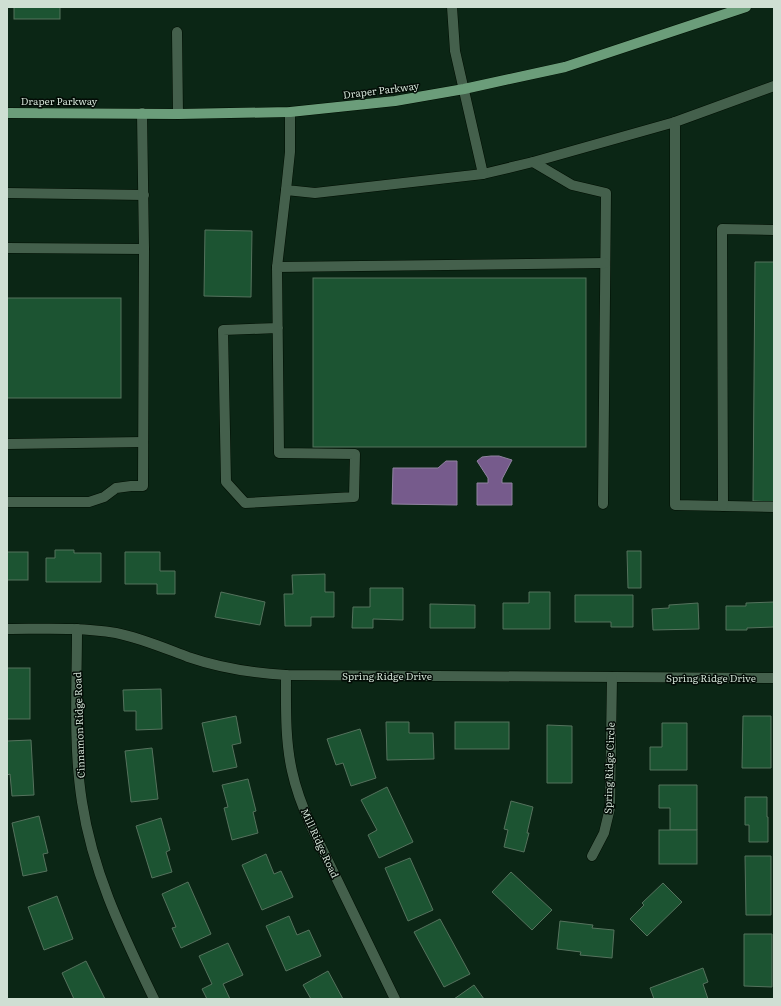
<svg xmlns="http://www.w3.org/2000/svg" width="781" height="1006" font-family="Literata,serif">
<style>
.water{fill:#765b8c;stroke:#9183a1}
.building{fill:#1c5432;stroke:#55725d}
.lines{fill:none;stroke-linecap:round;stroke-linejoin:round}
.lane-casing{stroke:#000e02;stroke-width:11}
.street-casing{stroke:#000e02;stroke-width:11}
.primary-casing{stroke:#000e02;stroke-width:11}
.lane{stroke:#44604c;stroke-width:10}
.street{stroke:#44604c;stroke-width:10}
.primary{stroke:#6b9d7a;stroke-width:10}
.labels{text-anchor:middle;stroke-width:3;stroke-linejoin:round;paint-order:stroke}
.street-label{font-size:10px;fill:#cfdfd3;stroke:#030c06}
</style>
<rect width="100%" height="100%" fill="#0b2615"/>
<g class="water">
<polygon points="491,456 499,456 512,460 502,479 502,483 512,483 512,505 477,505 477,483 488,483 488,478 477,461 482,457"/>
<polygon points="446,461 457,461 457,505 392,504 393,468 438,468"/>
</g>
<g class="building">
<rect x="14" y="7" width="46" height="12"/>
<polygon points="205,230 252,231 251,297 204,296"/>
<polygon points="755,262 774,262 774,502 753,501"/>
<rect x="313" y="278" width="273" height="169"/>
<rect x="7" y="298" width="114" height="100"/>
<polygon points="55,550 74,550 74,553 101,553 101,582 46,582 46,558 55,558"/>
<polygon points="627,551 641,551 641,588 628,588"/>
<rect x="7" y="552" width="21" height="28"/>
<polygon points="125,552 160,552 160,571 175,571 175,594 157,594 157,584 125,584"/>
<polygon points="325,574 325,592 334,592 334,617 311,617 311,626 285,626 284,594 293,594 292,575"/>
<polygon points="370,588 403,588 403,620 373,619 373,628 352,628 353,607 370,607"/>
<polygon points="221,592 265,602 260,625 215,617"/>
<polygon points="529,592 550,592 550,629 503,629 503,603 529,603"/>
<polygon points="575,595 633,595 633,627 611,627 611,622 575,622"/>
<polygon points="774,602 774,627 747,628 747,630 726,630 726,606 746,606 746,603"/>
<polygon points="698,603 699,629 653,630 652,609 669,608 669,605"/>
<polygon points="430,604 475,605 475,628 430,628"/>
<rect x="7" y="668" width="23" height="51"/>
<polygon points="161,689 162,729 136,730 136,711 124,711 123,690"/>
<polygon points="236,716 241,743 232,745 237,767 213,772 202,723"/>
<polygon points="743,716 771,716 771,768 742,768"/>
<polygon points="386,722 409,722 409,733 433,733 434,759 387,760"/>
<rect x="455" y="722" width="54" height="27"/>
<polygon points="662,723 687,723 687,770 650,770 650,747 662,747"/>
<polygon points="547,725 572,726 572,783 547,783"/>
<polygon points="360,729 376,778 351,786 343,763 336,765 327,739"/>
<polygon points="31,740 34,795 12,796 10,774 7,775 7,741"/>
<polygon points="152,748 158,799 131,802 125,751"/>
<polygon points="248,779 256,811 253,812 258,833 232,840 224,808 228,807 222,785"/>
<polygon points="659,785 697,785 697,830 670,830 670,808 659,808"/>
<polygon points="387,787 413,842 379,858 368,835 377,830 361,800"/>
<polygon points="745,797 767,797 767,817 768,817 768,842 749,842 749,825 745,825"/>
<polygon points="511,801 533,807 527,833 529,833 524,852 504,847 508,830 504,829"/>
<polygon points="39,816 48,853 43,854 47,871 23,876 12,823"/>
<polygon points="161,818 170,850 166,852 172,872 152,878 136,826"/>
<rect x="659" y="830" width="38" height="34"/>
<polygon points="266,854 274,874 281,871 293,897 262,910 242,865"/>
<polygon points="745,856 771,856 771,915 746,915"/>
<polygon points="410,858 433,910 408,921 385,868"/>
<polygon points="511,872 552,910 532,930 492,892"/>
<polygon points="188,882 211,934 181,948 172,928 176,927 162,894"/>
<polygon points="663,883 682,902 647,936 630,919 644,905 642,903"/>
<polygon points="57,896 73,939 44,950 28,907"/>
<polygon points="289,916 297,935 309,930 321,956 286,971 266,926"/>
<polygon points="440,919 470,974 444,987 414,932"/>
<polygon points="560,921 593,925 592,928 614,930 612,958 580,955 581,952 557,949"/>
<polygon points="744,934 772,934 772,987 744,986"/>
<polygon points="228,943 243,975 223,984 230,999 207,999 202,989 212,984 199,956"/>
<polygon points="86,961 105,999 74,999 62,973"/>
<polygon points="703,968 708,982 703,984 708,999 654,999 650,988"/>
<polygon points="328,971 343,999 311,999 303,985"/>
<polygon points="474,985 484,999 454,999"/>
</g>
<g class="lines">
<defs>
<g id="lane">
<polyline points="452,7 455,51 483,174 533,162 675,122"/>
<polyline points="177,32 178,114"/>
<polyline points="774,86 675,122 675,505 774,507"/>
<polyline points="290,112 290,152 286,190 315,193 483,174"/>
<polyline points="533,162 572,185 606,193 603,504"/>
<polyline points="7,193 144,195"/>
<polyline points="7,248 144,249"/>
<polyline points="277,267 286,190"/>
<polyline points="278,328 223,330 226,482 245,503 354,497 355,454 279,453 277,267 605,263"/>
<polyline points="7,444 143,442"/>
<polyline points="7,502 89,502 104,497 116,488 131,486 143,486 144,249 142,113"/>
<polyline points="723,506 722,229 774,230"/>
</g>
<g id="street">
<path d="M7,629C43,629 80,627 116,633C141,638 164,648 188,657C220,668 252,673 286,675L774,678"/>
<path d="M77,629C77,686 73,745 82,802C93,874 123,934 154,999"/>
<path d="M286,675C286,707 285,740 292,771C296,790 303,808 311,826L395,999"/>
<polyline points="592,856 604,833 610,808 612,677"/>
</g>
<polyline id="primary" points="7,113 178,114 290,112 395,101 464,89 565,67 746,7"/>
</defs>
<use href="#lane" class="lane-casing"/>
<use href="#street" class="street-casing"/>
<use href="#primary" class="primary-casing"/>
<use href="#lane" class="lane"/>
<use href="#street" class="street"/>
<use href="#primary" class="primary"/>
</g>
<g class="labels">
<g class="street-label">
<text transform="translate(381 90) rotate(-7)" y="4">Draper Parkway</text>
<text x="59" y="105">Draper Parkway</text>
<text x="387" y="680">Spring Ridge Drive</text>
<text x="711" y="682">Spring Ridge Drive</text>
<text transform="translate(79 725) rotate(-92)" y="4">Cinnamon Ridge Road</text>
<text transform="translate(609 768) rotate(-88)" y="4">Spring Ridge Circle</text>
<text transform="translate(320 843) rotate(65)" y="4">Mill Ridge Road</text>
</g>
</g>
<rect width="781" height="1006" fill="none" stroke="#cfdfd3" stroke-width="16"/>
</svg>
